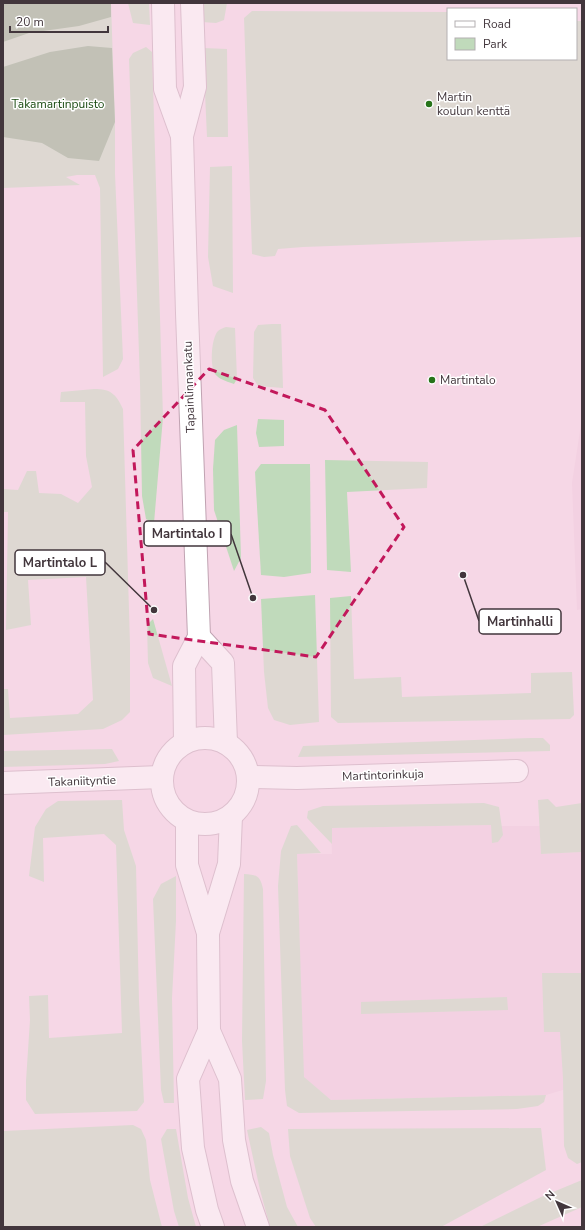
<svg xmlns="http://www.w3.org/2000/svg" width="585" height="1230" font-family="'Nunito Sans',sans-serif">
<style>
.built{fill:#efcadd}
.green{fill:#c0dabb}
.forest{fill:#83a77d}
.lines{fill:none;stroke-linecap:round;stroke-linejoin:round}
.minor-casing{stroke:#c0a3b2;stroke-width:24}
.minor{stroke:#fff;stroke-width:22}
.marked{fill:none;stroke:#c2185b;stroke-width:3;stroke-dasharray:8 5;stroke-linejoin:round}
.poi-dot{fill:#267319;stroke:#fff;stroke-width:1.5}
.labels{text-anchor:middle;stroke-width:3;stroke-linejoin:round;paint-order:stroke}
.poi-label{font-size:12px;fill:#42363c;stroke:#fff;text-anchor:start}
.park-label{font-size:12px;fill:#194a11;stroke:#fff}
.street-label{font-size:12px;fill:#42363c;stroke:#fff}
.leader{fill:none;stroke:#42363c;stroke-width:1.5}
.callout-dot{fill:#42363c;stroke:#fff;stroke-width:1.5}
.callout{fill:#fff;stroke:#42363c;stroke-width:1.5}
.callout-label{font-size:13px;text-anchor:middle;font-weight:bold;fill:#42363c}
</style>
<rect width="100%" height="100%" fill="#f6d7e6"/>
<g class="built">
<polygon points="582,418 582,609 577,610 572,483"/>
<polygon points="492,825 496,826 540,826 541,854 582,852 582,1084 546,1095 331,1100 303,1077 297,854 332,854 331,828"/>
</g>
<g class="green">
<polygon points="3,3 111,3 115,122 115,174 123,359 118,369 103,377 100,188 95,175 77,175 66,177 80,185 3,188"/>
<polygon points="128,3 149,3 150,25 133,23"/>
<polygon points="202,3 227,3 224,20 216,23 202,22"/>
<polygon points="252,11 448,12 448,59 576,59 576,21 582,21 582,237 303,247 278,249 275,256 264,257 252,254 244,18"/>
<polygon points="146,47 152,52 163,417 154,523 146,519 142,496 140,383 129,59 133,53"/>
<polygon points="203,48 227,49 228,137 207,137"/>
<polygon points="232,166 233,293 213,286 208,257 210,167"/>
<polygon points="272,324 281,324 283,388 258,386 253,378 254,332 258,325"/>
<path d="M226,327L235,328L237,379L234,384C229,382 221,380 217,376C209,370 211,338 218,331C220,329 223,328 226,327Z"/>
<path d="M94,389C111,389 116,394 123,409L130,644V712L122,720L103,729L3,735V689H8L10,718L78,714L93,700L86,577L28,580L31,625L6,630L8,512H3V489L18,490L27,471H36L39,493L61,494L78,503L92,487L86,456L85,402H60L61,392Z"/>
<polygon points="258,419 284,420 284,446 259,447 256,433"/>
<polygon points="237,425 241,558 234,571 214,510 213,469 215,440 224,430"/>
<polygon points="325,460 428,462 427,488 347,492 351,572 327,570"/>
<polygon points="261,464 310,464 311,573 284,577 261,575 255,472"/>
<polygon points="315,595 319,722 290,725 274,720 268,708 264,672 261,599"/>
<polygon points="351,596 354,679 401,677 402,697 531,693 531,673 572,672 574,715 570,719 338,723 331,717 330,598"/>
<polygon points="153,619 172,686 153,678 148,663 147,625"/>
<polygon points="531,738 543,738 550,745 550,751 298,757 303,746"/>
<polygon points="112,749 119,761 105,764 3,767 3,751"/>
<polygon points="548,799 556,807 582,803 582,852 541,854 538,800"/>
<polygon points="122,800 124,830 136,866 139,1001 144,1102 137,1111 35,1114 26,1100 26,1081 30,1020 29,996 48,995 49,1038 122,1033 116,845 104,834 43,838 44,882 29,876 35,827 46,809 58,801"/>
<polygon points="484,803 499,807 503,835 498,842 492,843 491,825 332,828 332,844 307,818 308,811 323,806"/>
<polygon points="297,825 321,853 297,854 304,1077 331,1100 546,1095 544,1102 538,1106 517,1109 299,1113 287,1106 285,1090 278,886 281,851 291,826"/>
<path d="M244,874C257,875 260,875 263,889L266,1081L263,1099L245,1100L242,1041Z"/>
<polygon points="176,876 176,921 172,998 174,1103 164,1103 161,1090 153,899 161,884"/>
<polygon points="542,973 582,973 582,1162 577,1164 568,1158 564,1146 563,1078 560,1032 544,1032"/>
<polygon points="507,997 508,1010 361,1014 361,1002"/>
<polygon points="133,1125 141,1129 146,1140 150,1180 162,1227 3,1227 3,1131"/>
<polygon points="261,1127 269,1133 273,1155 287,1207 298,1227 270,1227 260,1190 247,1130"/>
<polygon points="541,1128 546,1170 441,1227 316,1227 310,1218 290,1156 288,1129"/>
<polygon points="167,1129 176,1129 188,1198 196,1227 179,1227 174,1211 161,1139"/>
<polygon points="582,1180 582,1207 537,1227 480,1227 541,1197"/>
</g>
<g class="forest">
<polygon points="3,3 111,3 111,17 79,26 29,33 3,42"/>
<polygon points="88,46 112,48 115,122 99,161 68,158 42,143 3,137 3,67 50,52"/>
</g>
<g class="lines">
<defs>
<g id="minor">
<polyline points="163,3 165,89 182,136"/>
<polyline points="199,637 223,663 226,743"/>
<circle cx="205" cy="781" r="43"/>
<polyline points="185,742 184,666 199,637 187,313 182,136 195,87 192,3"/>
<polyline points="248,777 297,778 517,771"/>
<polyline points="3,783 161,777"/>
<polyline points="187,821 187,865 208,933 209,1031 230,1079 234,1140 242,1181 258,1227"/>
<polyline points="208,933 229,864 231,816"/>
<polyline points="209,1031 188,1079 193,1148 207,1210 213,1227"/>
</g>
</defs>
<use href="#minor" class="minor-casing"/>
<use href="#minor" class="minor"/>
</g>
<path d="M0 0H585V1230H0ZM209,369L325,410L404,527L316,657L149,634L133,450Z" fill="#f6d7e6" fill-opacity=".55" fill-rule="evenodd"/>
<path class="marked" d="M209,369L325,410L404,527L316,657L149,634L133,450Z"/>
<g class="poi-dot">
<circle cx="429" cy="104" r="4"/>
<circle cx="432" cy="380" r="4"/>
</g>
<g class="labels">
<g class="poi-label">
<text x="437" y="101">Martin<tspan x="437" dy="14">koulun kenttä</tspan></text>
<text x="440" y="384">Martintalo</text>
</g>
<g class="park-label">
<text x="58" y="108">Takamartinpuisto</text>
</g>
<g class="street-label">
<text transform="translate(189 387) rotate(-92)" y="4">Tapainlinnankatu</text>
<text transform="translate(383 775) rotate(-2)" y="4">Martintorinkuja</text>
<text transform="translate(82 781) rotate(-2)" y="4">Takaniityntie</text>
</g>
</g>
<path class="leader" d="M253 598L231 534M154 610L105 562M463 575L479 621"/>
<g class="callout-dot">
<circle cx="253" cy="598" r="4"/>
<circle cx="154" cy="610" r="4"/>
<circle cx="463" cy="575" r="4"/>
</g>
<g class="callout">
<rect x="144" y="521" width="87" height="25" rx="4"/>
<rect x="15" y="550" width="90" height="25" rx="4"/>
<rect x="479" y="609" width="82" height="25" rx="4"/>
</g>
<g class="callout-label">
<text x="187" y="538">Martintalo I</text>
<text x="60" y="567">Martintalo L</text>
<text x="520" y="626">Martinhalli</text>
</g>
<rect width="585" height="1230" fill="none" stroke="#42363c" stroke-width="8"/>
<rect x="447" y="8" width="130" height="52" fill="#ffffff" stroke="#b3afb1"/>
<rect x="455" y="21" width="20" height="6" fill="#ffffff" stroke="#b3afb1"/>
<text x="483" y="28" font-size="12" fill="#42363c">Road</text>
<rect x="455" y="38" width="20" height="12" fill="#c0dabb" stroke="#b3afb1"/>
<text x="483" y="48" font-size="12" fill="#42363c">Park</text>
<g transform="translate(557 1202) rotate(315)" stroke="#ffffff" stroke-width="3" paint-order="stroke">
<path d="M0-3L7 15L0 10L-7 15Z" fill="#42363c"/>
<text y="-6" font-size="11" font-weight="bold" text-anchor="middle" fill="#42363c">N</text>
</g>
<path d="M10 26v6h98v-6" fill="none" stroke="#42363c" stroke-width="2"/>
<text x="16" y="26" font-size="12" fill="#42363c" stroke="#ffffff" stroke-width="3" paint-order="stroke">20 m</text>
</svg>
